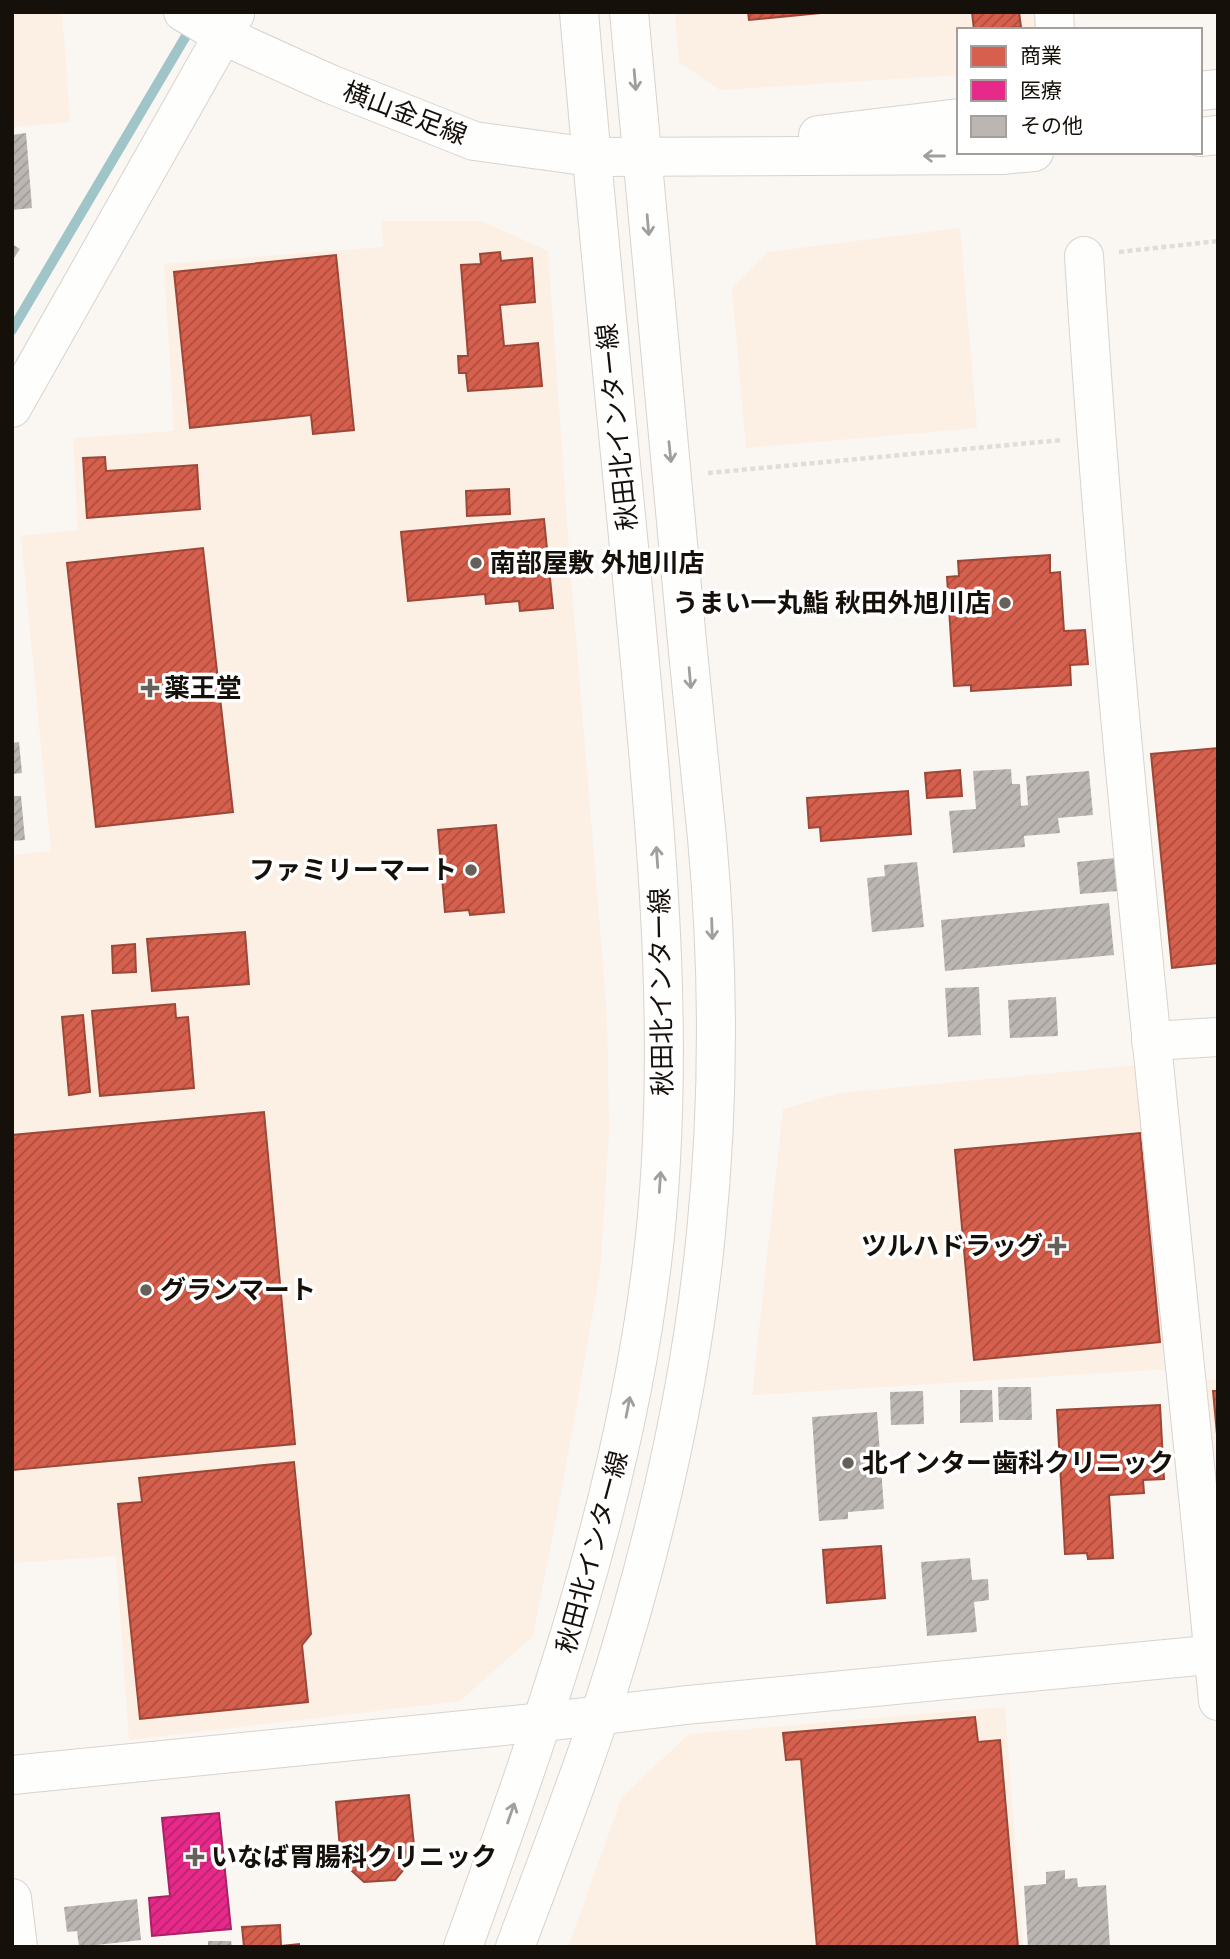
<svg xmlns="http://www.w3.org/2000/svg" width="1230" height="1959" font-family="Karla,'Noto Sans JP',sans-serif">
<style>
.built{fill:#fcefe3}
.shops{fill:url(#shops-hatch);stroke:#9c4839;stroke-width:2}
.health{fill:url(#health-hatch);stroke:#a82264;stroke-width:2}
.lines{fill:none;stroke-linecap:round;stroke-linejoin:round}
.stream{stroke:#a0c5c9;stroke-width:10}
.building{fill:url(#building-hatch)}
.minor-casing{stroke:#d8d3ce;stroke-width:40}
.major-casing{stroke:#d8d3ce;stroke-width:40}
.path{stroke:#dfdddc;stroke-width:4.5;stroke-dasharray:5 3.5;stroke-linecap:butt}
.minor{stroke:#fefefd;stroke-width:38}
.major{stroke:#fefefd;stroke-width:38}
.oneway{stroke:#a19f9c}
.poi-dot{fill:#66605b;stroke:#fff;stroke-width:2.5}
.labels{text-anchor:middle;stroke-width:7;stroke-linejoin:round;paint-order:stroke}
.street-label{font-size:26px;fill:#16100a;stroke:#fff}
.poi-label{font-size:26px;font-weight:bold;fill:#16100a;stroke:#fff;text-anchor:start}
</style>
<defs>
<pattern id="shops-hatch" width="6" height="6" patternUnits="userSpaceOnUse" patternTransform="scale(1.75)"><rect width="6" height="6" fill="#d6604d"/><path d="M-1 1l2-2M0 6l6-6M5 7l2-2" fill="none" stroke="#ad4e3e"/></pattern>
<pattern id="health-hatch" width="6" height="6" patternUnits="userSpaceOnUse" patternTransform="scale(1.75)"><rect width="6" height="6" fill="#e7298a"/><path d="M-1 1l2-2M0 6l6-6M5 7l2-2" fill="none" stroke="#ba226f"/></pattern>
<pattern id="building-hatch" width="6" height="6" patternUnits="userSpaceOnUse" patternTransform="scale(1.75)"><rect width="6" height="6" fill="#bbb6b2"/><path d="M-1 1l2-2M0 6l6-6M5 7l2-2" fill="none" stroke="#a09b98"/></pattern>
</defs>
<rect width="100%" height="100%" fill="#faf6f2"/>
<g class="built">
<polygon points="12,12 62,12 70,122 12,127"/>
<polygon points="675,12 1040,12 1042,30 959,30 959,75 720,90 679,62"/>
<polygon points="381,221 481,221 548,251 571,578 607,1014 609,1132 600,1272 564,1477 533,1636 460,1701 129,1740 116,1556 12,1563 12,855 51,851 21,536 78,530 73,438 174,431 164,264 384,247"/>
<polygon points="960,228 977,428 746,448 732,288 768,252"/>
<polygon points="1137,1065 1169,1369 752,1395 783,1109 840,1093"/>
<polygon points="1218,1379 1218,1509 1207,1380"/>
<polygon points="1005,1707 1023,1947 568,1947 622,1797 689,1734"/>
</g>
<g class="shops">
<polygon points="748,12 831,12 749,20"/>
<polygon points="972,12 1019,12 1021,27 974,30"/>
<polygon points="500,252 501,261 532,258 535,302 500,305 504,346 538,343 542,386 468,391 466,373 459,373 458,356 468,356 461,265 481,264 480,254"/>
<polygon points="336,255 354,430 313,434 311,415 190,428 174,272"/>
<polygon points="105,457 106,471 197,465 200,509 87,518 83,458"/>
<polygon points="509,489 510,514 467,516 466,491"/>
<polygon points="544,519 553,608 520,611 519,601 486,604 485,594 408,601 401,532"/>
<polygon points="203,548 233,812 96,827 67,563"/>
<polygon points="1050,555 1050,573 1060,572 1064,631 1085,630 1088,664 1070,665 1071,685 971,691 971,685 954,686 947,577 959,576 958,561"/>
<polygon points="1218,748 1218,963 1172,968 1151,754"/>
<polygon points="960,770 962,796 927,798 925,773"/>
<polygon points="908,791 911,834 821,841 820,827 809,828 807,798"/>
<polygon points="496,825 504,912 470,915 469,910 445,912 438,830"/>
<polygon points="245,932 249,984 152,991 147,939"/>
<polygon points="135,944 136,972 113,973 112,946"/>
<polygon points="175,1004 176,1018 188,1017 194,1088 100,1096 92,1011"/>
<polygon points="83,1015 90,1092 69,1095 62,1017"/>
<polygon points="264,1112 295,1444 13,1470 12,1135"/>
<polygon points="1140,1133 1160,1342 974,1360 955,1150"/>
<polygon points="1213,1391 1218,1391 1218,1445"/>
<polygon points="1160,1405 1164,1479 1143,1480 1144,1493 1109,1495 1113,1558 1088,1559 1087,1553 1065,1554 1057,1410"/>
<polygon points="294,1462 311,1634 302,1645 308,1702 140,1719 118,1504 142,1502 139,1478"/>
<polygon points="881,1546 885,1598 827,1603 823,1550"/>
<polygon points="975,1717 978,1742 1000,1740 1018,1947 817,1947 801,1759 786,1760 783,1733"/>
<polygon points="409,1795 415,1856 395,1880 364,1882 341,1861 336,1802"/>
<polygon points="280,1925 281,1946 299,1944 299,1947 244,1947 242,1927"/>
</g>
<polygon class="health" points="219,1813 231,1929 152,1936 149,1898 170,1896 162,1818"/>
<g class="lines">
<polyline class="stream" points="12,330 193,24"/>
</g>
<g class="building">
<polygon points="26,133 32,208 12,210 12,135"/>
<polygon points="12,244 20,249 12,261"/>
<polygon points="19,742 22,773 12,774 12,743"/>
<polygon points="1011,769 1012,784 1020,784 1021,806 1028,805 1026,776 1089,771 1093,815 1058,818 1060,833 1024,836 1025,847 953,853 949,811 976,809 973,771"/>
<polygon points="12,796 21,796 25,840 12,841"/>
<polygon points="1115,858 1118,891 1080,894 1077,862"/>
<polygon points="917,862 924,927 872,932 867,878 885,876 884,865"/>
<polygon points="1109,903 1114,955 945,971 941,920"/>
<polygon points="979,987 981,1035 948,1037 945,988"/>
<polygon points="1056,997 1058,1036 1010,1038 1008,1000"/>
<polygon points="998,1387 1031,1387 1032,1420 999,1420"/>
<polygon points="960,1390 992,1390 993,1422 960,1423"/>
<polygon points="923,1391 924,1424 891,1425 890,1392"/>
<polygon points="877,1412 884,1509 848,1512 848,1519 819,1521 812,1417"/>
<polygon points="970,1558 972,1580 988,1579 989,1600 974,1602 977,1632 927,1636 921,1562"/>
<polygon points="1065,1870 1065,1879 1077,1878 1078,1887 1106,1885 1110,1947 1028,1947 1024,1886 1046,1884 1046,1872"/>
<polygon points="137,1899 141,1940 79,1947 77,1931 67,1932 64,1907"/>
<polygon points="208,1941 231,1941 232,1947 208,1947"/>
</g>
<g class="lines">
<defs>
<g id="minor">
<polyline points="183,12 222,35 330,84 474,141 591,157 1002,155 1034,152"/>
<polyline points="1054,12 1055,30"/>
<polyline points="1200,91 1218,89"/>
<polyline points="818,135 959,118"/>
<polyline points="1200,137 1218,135"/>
<path d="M1084,256C1114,739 1173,1219 1218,1701"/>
<polyline points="12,408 235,14"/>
<polyline points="1151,1041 1218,1037"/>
<polyline points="12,1775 543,1722 687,1705 1218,1654"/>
<polyline points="12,1898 18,1947"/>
</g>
<g id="major">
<path d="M463,1947C544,1722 623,1501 652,1263C677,1059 658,855 639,652C619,439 597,226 579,12"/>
<path d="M515,1947C544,1870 574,1793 600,1715C651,1559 690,1396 706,1233C719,1103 719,969 707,838C701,776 694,714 688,652C669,439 648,225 629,12"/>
</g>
</defs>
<use href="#minor" class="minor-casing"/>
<use href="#major" class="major-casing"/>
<g class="path">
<polyline points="1119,252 1218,241"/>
<polyline points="708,473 1062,440"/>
</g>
<use href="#minor" class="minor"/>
<use href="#major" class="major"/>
</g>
<defs><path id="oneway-shaft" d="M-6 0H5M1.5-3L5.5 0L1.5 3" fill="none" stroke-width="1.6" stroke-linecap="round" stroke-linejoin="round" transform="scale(1.75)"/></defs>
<g class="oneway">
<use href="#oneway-shaft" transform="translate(635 80) rotate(85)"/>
<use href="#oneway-shaft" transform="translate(934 156) rotate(180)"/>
<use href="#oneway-shaft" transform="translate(648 225) rotate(85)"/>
<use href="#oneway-shaft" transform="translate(670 452) rotate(84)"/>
<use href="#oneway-shaft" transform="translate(690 678) rotate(85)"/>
<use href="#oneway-shaft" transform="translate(657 857) rotate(-94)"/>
<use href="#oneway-shaft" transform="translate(712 929) rotate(88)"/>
<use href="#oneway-shaft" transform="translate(660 1182) rotate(-86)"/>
<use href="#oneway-shaft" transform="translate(628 1407) rotate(-79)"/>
<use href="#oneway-shaft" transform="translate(511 1813) rotate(-71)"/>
</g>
<g class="poi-dot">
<circle cx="476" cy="563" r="7"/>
<circle cx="1005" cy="603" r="7"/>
<path d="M146.5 677.5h7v7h7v7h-7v7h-7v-7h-7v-7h7z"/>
<circle cx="471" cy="870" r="7"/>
<path d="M1053.5 1235.5h7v7h7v7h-7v7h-7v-7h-7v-7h7z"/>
<circle cx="146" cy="1290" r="7"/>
<circle cx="848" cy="1463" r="7"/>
<path d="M191.5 1846.5h7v7h7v7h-7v7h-7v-7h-7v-7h7z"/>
</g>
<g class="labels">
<g class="street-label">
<text transform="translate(405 113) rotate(21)" y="9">横山金足線</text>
<text transform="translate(617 427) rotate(-96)" y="9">秋田北インター線</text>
<text transform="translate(661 992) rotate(-91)" y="9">秋田北インター線</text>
<text transform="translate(592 1552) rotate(-75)" y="9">秋田北インター線</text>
</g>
<g class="poi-label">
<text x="490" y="572">南部屋敷 外旭川店</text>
<text x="991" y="612" text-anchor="end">うまい一丸鮨 秋田外旭川店</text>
<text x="164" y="697">薬王堂</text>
<text x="457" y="879" text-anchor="end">ファミリーマート</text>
<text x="1043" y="1255" text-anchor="end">ツルハドラッグ</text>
<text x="160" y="1299">グランマート</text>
<text x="862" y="1472">北インター歯科クリニック</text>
<text x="211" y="1866">いなば胃腸科クリニック</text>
</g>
</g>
<rect width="1230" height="1959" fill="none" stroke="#16100a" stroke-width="28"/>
<rect x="957" y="28" width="245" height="126" fill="#ffffff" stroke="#a29f9d" stroke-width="2"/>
<rect x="971" y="46" width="35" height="21" fill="#d6604d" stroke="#a29f9d" stroke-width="2"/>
<text x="1020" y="63" font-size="21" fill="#16100a">商業</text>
<rect x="971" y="80" width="35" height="21" fill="#e7298a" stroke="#a29f9d" stroke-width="2"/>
<text x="1020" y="98" font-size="21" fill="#16100a">医療</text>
<rect x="971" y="116" width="35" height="21" fill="#bbb6b2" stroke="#a29f9d" stroke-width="2"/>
<text x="1020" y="133" font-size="21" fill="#16100a">その他</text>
</svg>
